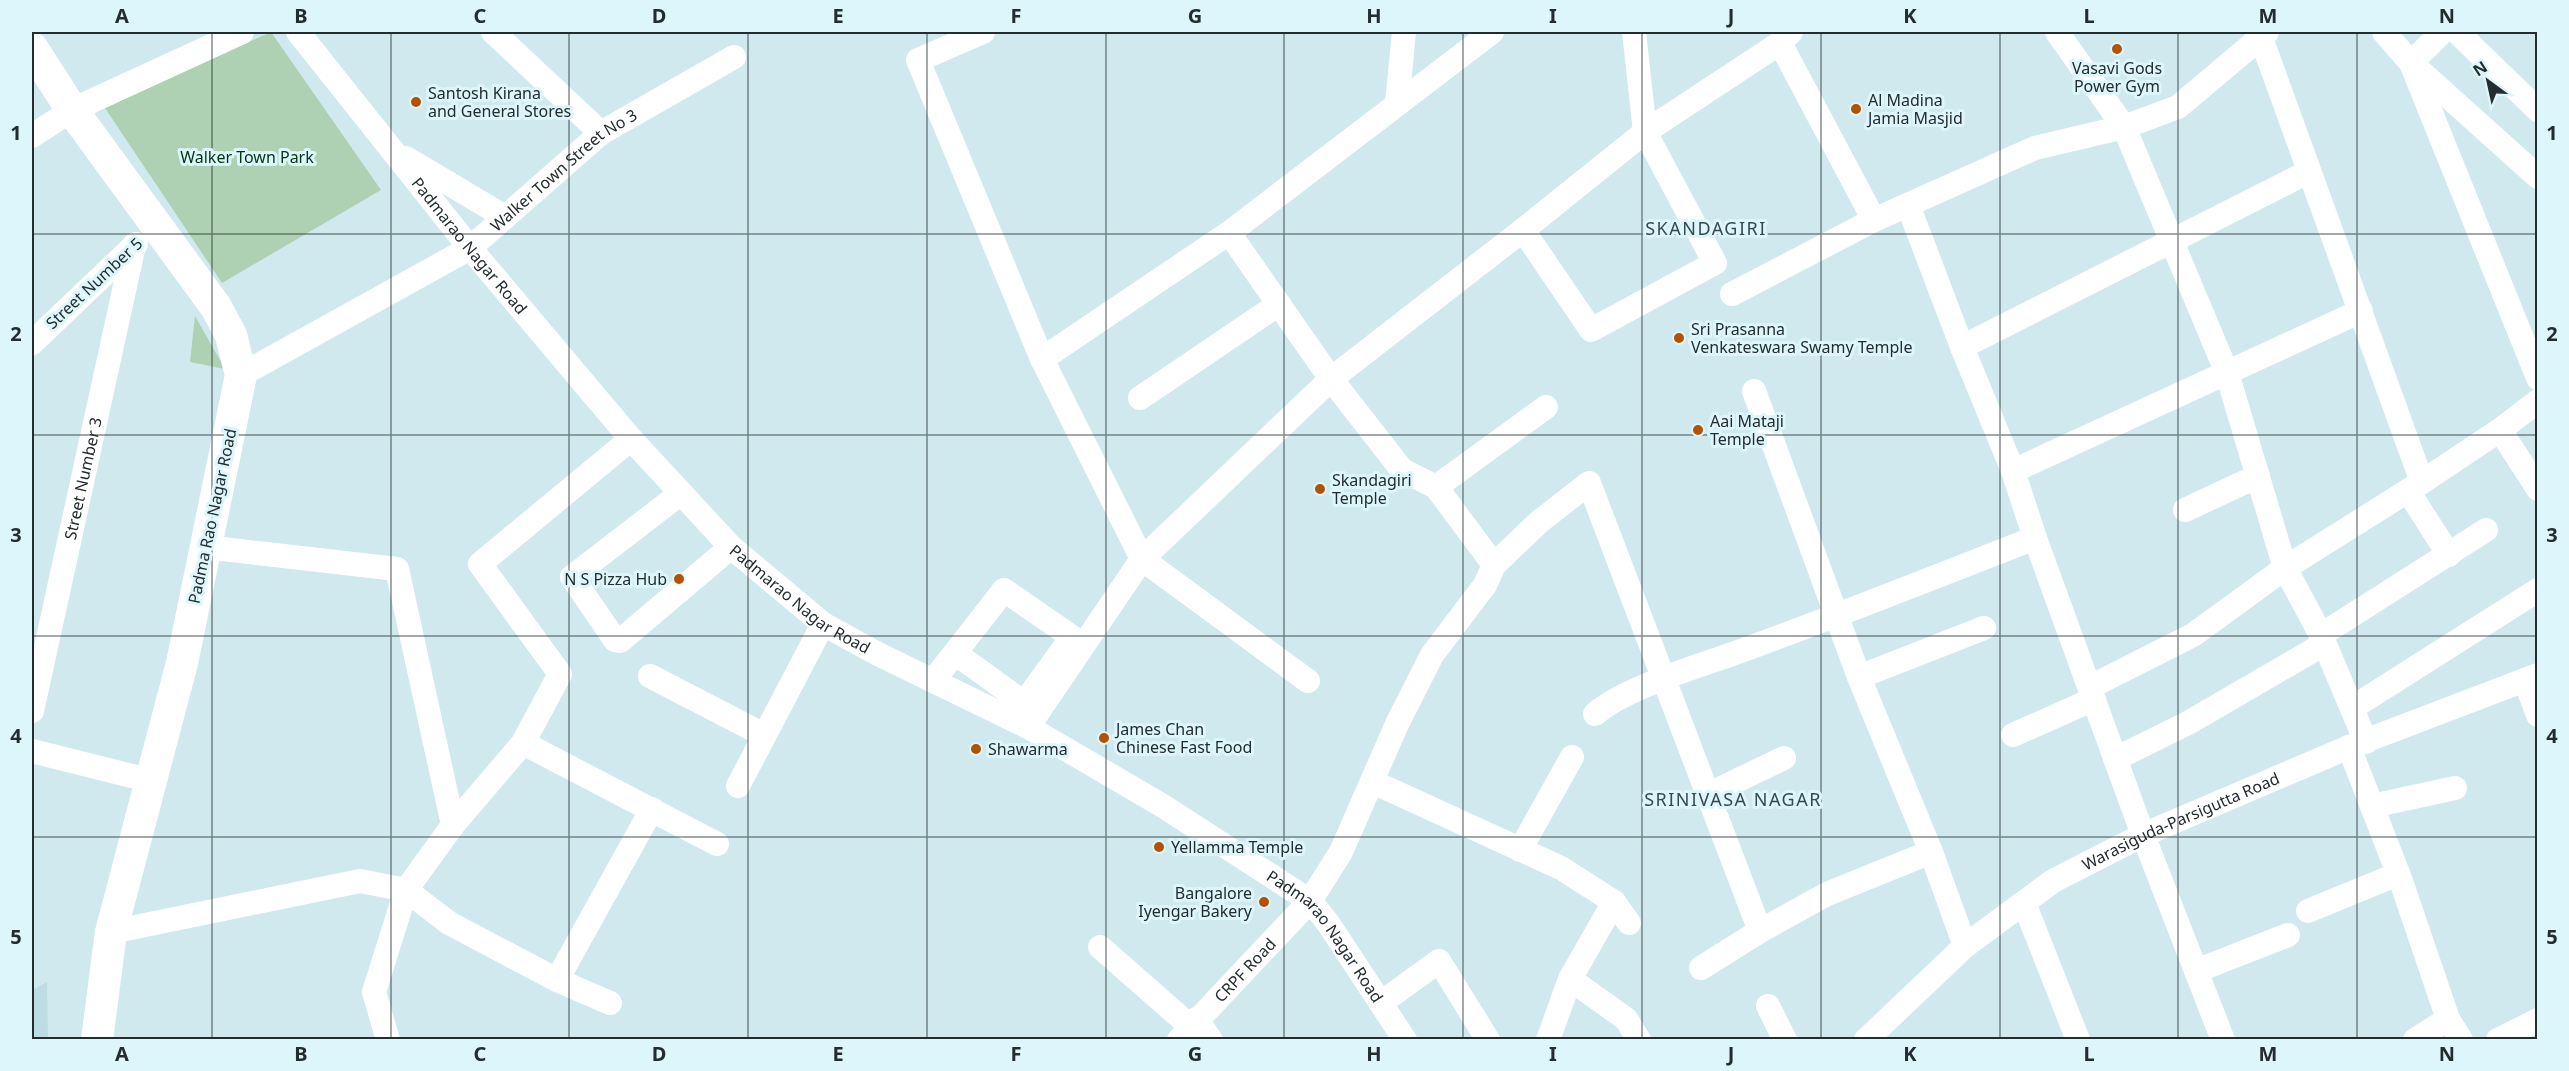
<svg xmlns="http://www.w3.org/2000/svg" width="2569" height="1071" font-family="'Noto Sans',sans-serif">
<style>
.built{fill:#bcdde4}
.green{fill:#afd1b3}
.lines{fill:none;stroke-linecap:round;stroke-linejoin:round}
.minor{stroke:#fff;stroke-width:24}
.major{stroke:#fff;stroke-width:32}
.grid{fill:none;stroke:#232c2e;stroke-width:1.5;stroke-opacity:0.55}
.poi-dot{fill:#b15302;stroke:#ddf6fc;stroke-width:2}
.labels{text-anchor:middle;stroke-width:6;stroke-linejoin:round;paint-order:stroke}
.poi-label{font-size:16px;fill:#232c2e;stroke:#ddf6fc;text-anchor:start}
.park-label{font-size:16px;fill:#003610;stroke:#ddf6fc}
.street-label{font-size:16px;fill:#232c2e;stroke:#ddf6fc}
.neighbourhood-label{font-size:18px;letter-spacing:1.5px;fill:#364b50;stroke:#ddf6fc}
.neatline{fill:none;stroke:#232c2e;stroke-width:2}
.grid-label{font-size:20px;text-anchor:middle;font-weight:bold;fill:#232c2e}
</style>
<rect width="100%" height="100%" fill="#d0e9ef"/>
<polygon class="built" points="47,982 48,1039 32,1039 32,990"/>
<g class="green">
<polygon points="271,32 381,190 222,283 105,108"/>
<polygon points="195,316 225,369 190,362"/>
</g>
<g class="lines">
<g class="minor">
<path id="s1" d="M298,32L470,248L631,439L731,547L823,624L878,654L1028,727L1163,806L1310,901L1328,923L1405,1040"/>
<polyline points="493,32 601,133"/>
<polyline points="983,32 918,60 1042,359 1142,559 1308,681"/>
<polyline points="2057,32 2124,127 2227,373 2285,568 2321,635 2366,742"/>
<polyline points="2384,32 2411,63 2538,378"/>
<polyline points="2442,32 2411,63 2538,177"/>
<polyline points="2457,32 2538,110"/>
<polyline points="2261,38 2422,482"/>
<polyline points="1780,43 1874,220"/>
<polyline points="1397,103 1404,32"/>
<polyline points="32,136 72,110 242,32"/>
<polyline points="406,158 505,217"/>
<polyline points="1908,205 1962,347 2013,471 2035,538 2143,835 2223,1040"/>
<polyline points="1523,230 1591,330 1715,263 1645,132 1634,32"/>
<polyline points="1229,233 1331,379 1402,470 1436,487 1494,565"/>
<polyline points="1732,294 1874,220 2035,148 2124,127 2178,107 2267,32"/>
<polyline points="32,343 136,244"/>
<polyline points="1962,347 2308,172"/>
<polyline points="1042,359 1229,233 1492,32"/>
<path id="s2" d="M241,375L470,248L601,133L734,57"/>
<polyline points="1754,391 1859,677 1931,852 1965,946"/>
<polyline points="1140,398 1279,304"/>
<polyline points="2500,430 2538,489"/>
<polyline points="2013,471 2361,311"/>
<polyline points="1436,487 1546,407"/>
<polyline points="2408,491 2449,555"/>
<polyline points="681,493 572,577 615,640 620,641 731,547"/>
<polyline points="2185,510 2258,476"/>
<polyline points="205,547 397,569 453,825"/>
<polyline points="2321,635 2486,530"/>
<polyline points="650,676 764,735"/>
<polyline points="1859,677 1984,628"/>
<polyline points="2525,680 2538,715"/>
<polyline points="933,681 1004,590 1072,637 1024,703 955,653"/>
<polyline points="2090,687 2193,635 2285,568 2422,482 2500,430 2538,401"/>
<polyline points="2352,708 2538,590"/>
<path id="s3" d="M32,711L134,245"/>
<path d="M1595,714C1627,686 1707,664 1749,648C1845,613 1940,575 2035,538"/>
<polyline points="1028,727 1142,559 1331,379 1523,230 1645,132 1780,43 1791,32"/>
<polyline points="2013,735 2094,699"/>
<polyline points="523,743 717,844"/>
<polyline points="2349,747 2401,881 2448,1019 2461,1040"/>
<polyline points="32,751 152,781"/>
<polyline points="2115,759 2188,723 2324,644"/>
<polyline points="1373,782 1561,868 1614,902 1629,923"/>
<polyline points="738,786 823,624"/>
<polyline points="1707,795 1784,758"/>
<polyline points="2372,806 2455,788"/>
<polyline points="1520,850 1572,757"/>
<polyline points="2024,903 2078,1040"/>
<polyline points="2308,911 2398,874"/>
<polyline points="111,932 360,881 406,890 449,923 557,980 610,1003"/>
<polyline points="1100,947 1190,1026"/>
<polyline points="1701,968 1760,931 1827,894 1931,852"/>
<polyline points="2196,971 2288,935"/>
<polyline points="1570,979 1626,1019 1639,1040"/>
<polyline points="557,980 652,809"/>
<polyline points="1381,1003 1439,961 1488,1040"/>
<polyline points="1768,1006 1785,1040"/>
<polyline points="1196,1019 1211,1040"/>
<polyline points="388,1040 374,992 406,890 453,825 523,743 560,674 480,564 631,439"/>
<path id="s4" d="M1179,1040L1310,901L1341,852L1397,724L1432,655L1485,585L1494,565L1539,522L1589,483L1760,931"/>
<polyline points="1548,1040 1570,979 1614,902"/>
<path id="s5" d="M1866,1040L1965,946L2053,881L2143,835L2349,747L2538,675"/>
<polyline points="2415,1040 2448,1019"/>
<polyline points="2498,1040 2538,1020"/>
</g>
<polyline class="major" points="32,48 72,110 216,307 231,335 241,375 182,663 111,932 97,1040"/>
</g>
<path class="grid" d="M212,32V1040M391,32V1040M569,32V1040M748,32V1040M927,32V1040M1106,32V1040M1284,32V1040M1463,32V1040M1642,32V1040M1821,32V1040M2000,32V1040M2178,32V1040M2357,32V1040M32,234H2538M32,435H2538M32,636H2538M32,837H2538"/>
<g class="poi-dot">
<circle cx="2117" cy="49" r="6"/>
<circle cx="416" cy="102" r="6"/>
<circle cx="1856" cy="109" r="6"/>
<circle cx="1679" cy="338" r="6"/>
<circle cx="1698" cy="430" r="6"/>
<circle cx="1320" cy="489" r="6"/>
<circle cx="679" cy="579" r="6"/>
<circle cx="1104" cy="738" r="6"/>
<circle cx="976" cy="749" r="6"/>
<circle cx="1159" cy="847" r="6"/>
<circle cx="1264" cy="902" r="6"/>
</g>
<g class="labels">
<g class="poi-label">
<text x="2117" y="74" text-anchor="middle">Vasavi Gods<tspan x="2117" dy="18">Power Gym</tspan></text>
<text x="428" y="99">Santosh Kirana<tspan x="428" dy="18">and General Stores</tspan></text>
<text x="1868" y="106">Al Madina<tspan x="1868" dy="18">Jamia Masjid</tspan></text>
<text x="1691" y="335">Sri Prasanna<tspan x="1691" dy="18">Venkateswara Swamy Temple</tspan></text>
<text x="1710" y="427">Aai Mataji<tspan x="1710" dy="18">Temple</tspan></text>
<text x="1332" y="486">Skandagiri<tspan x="1332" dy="18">Temple</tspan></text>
<text x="667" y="585" text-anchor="end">N S Pizza Hub</text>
<text x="1116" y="735">James Chan<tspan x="1116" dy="18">Chinese Fast Food</tspan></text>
<text x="988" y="755">Shawarma</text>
<text x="1171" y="853">Yellamma Temple</text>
<text x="1252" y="899" text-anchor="end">Bangalore<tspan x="1252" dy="18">Iyengar Bakery</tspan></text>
</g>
<g class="park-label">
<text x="247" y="163">Walker Town Park</text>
</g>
<g class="street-label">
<text dy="6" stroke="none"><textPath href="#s2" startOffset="384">Walker Town Street No 3</textPath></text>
<text dy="6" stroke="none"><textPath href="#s1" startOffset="274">Padmarao Nagar Road</textPath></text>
<text transform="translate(94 283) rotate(-43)" y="6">Street Number 5</text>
<text dy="6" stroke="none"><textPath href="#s3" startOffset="238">Street Number 3</textPath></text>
<text transform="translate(212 516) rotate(-78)" y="6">Padma Rao Nagar Road</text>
<text dy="6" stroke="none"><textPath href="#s1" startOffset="760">Padmarao Nagar Road</textPath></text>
<text dy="6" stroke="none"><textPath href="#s5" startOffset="387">Warasiguda-Parsigutta Road</textPath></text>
<text dy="6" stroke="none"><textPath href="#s1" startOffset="1390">Padmarao Nagar Road</textPath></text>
<text dy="6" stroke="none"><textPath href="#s4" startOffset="96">CRPF Road</textPath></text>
</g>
<g class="neighbourhood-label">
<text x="1706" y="235">SKANDAGIRI</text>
<text x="1733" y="806">SRINIVASA NAGAR</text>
</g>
</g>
<rect width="2569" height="1071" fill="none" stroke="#ddf6fc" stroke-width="66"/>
<g transform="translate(2488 81) rotate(327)" stroke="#ddf6fc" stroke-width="4.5" paint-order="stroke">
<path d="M0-4.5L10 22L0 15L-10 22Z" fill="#232c2e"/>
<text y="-9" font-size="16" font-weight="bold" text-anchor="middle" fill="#232c2e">N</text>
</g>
<rect x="33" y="33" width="2503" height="1005" class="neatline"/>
<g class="grid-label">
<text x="122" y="23">A</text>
<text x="301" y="23">B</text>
<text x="480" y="23">C</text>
<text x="659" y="23">D</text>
<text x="838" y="23">E</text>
<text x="1016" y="23">F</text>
<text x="1195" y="23">G</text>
<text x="1374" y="23">H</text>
<text x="1553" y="23">I</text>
<text x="1731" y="23">J</text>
<text x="1910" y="23">K</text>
<text x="2089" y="23">L</text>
<text x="2268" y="23">M</text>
<text x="2447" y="23">N</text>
<text x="16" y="140">1</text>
<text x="2552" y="140">1</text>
<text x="16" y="341">2</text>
<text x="2552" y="341">2</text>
<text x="16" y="542">3</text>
<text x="2552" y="542">3</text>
<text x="16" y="743">4</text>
<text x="2552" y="743">4</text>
<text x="16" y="944">5</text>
<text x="2552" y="944">5</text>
<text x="122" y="1061">A</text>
<text x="301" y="1061">B</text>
<text x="480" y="1061">C</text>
<text x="659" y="1061">D</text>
<text x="838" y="1061">E</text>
<text x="1016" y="1061">F</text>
<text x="1195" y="1061">G</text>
<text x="1374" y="1061">H</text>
<text x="1553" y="1061">I</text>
<text x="1731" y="1061">J</text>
<text x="1910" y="1061">K</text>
<text x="2089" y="1061">L</text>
<text x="2268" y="1061">M</text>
<text x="2447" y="1061">N</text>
</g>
</svg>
